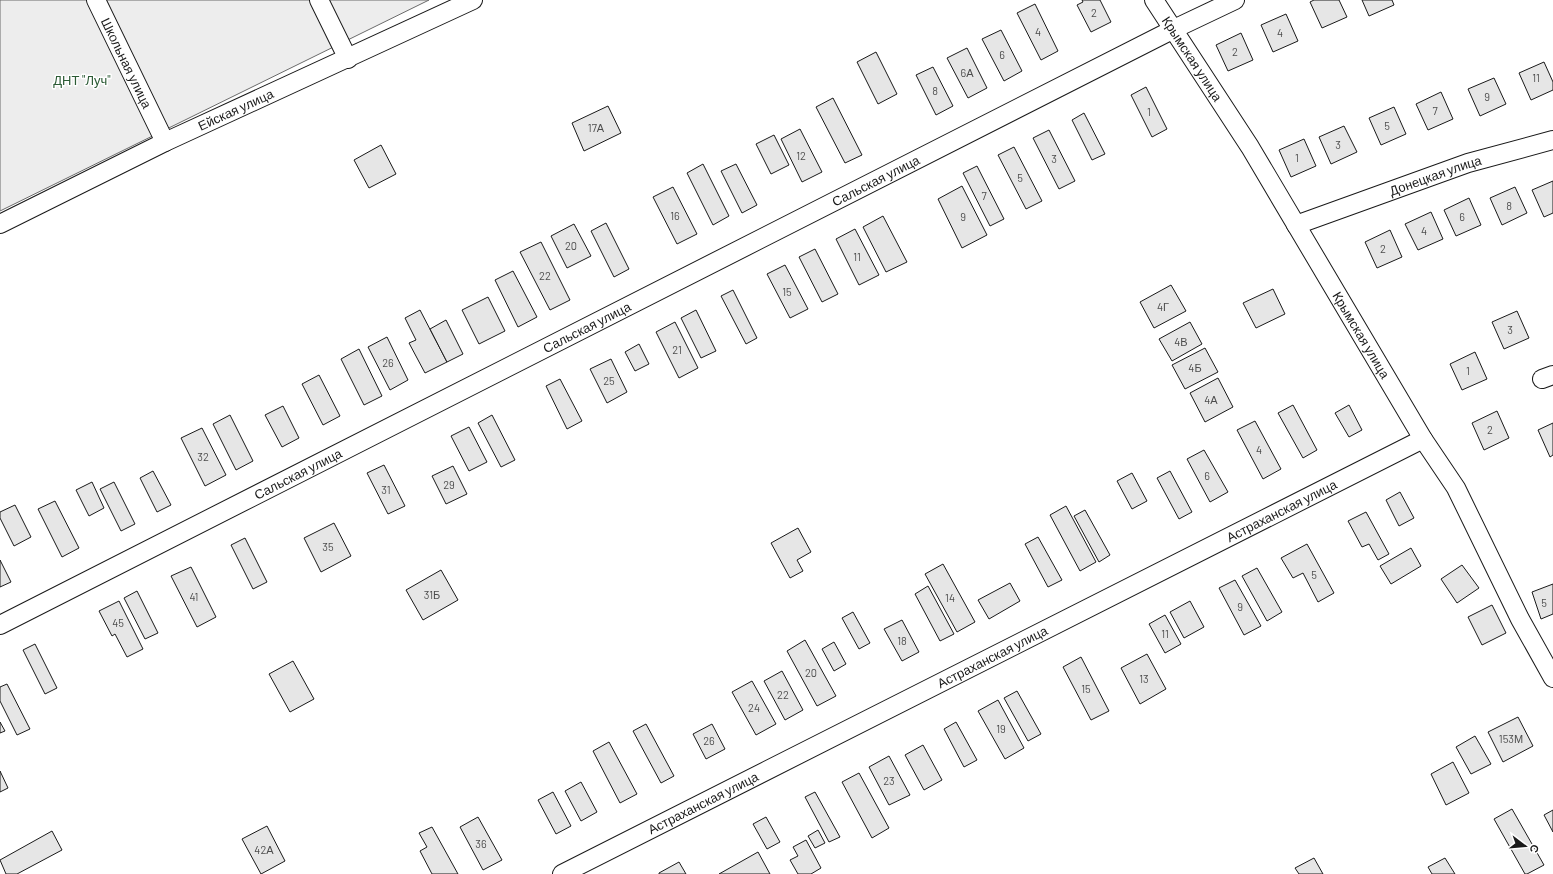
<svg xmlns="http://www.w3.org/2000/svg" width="1553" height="874" font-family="Barlow,sans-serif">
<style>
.built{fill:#ededed;stroke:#6a6a6a}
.building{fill:#e6e6e6;stroke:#1a1a1a}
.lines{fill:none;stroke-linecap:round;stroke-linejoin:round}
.street-casing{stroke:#1a1a1a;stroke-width:20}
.street{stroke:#fff;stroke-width:18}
.labels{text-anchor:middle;stroke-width:3;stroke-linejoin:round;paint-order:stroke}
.number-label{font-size:11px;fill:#4d4d4d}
.street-label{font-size:13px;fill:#1a1a1a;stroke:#fff}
.park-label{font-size:13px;fill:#2b5a34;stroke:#fff}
</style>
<rect width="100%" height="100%" fill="#fff"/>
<polygon class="built" points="0,0 429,0 0,211"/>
<g class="building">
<polygon points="1082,0 1100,0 1111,22 1091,32 1077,5 1083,2"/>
<polygon points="1314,0 1339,0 1347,17 1322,28 1310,2"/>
<polygon points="1362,0 1392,0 1394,5 1369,16"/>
<polygon points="1035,4 1058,51 1041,60 1017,13"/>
<polygon points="1286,14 1298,41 1273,52 1261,25"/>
<polygon points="1001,30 1022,71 1004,81 982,39"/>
<polygon points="1241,33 1253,60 1228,71 1216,45"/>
<polygon points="967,48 987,88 968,98 947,58"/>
<polygon points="876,52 897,94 878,104 857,62"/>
<polygon points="1544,62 1553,82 1553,90 1531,100 1519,73"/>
<polygon points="933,67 953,106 936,115 916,75"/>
<polygon points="1494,78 1506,104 1480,116 1468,89"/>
<polygon points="1146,87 1167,129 1152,137 1131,95"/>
<polygon points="1441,92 1453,119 1428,130 1416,104"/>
<polygon points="833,98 862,155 845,163 816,107"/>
<polygon points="608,106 621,133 584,151 572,123"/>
<polygon points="1394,107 1406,134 1381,145 1369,118"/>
<polygon points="1084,113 1105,154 1092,160 1072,120"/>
<polygon points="1344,126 1357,152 1331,164 1319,137"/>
<polygon points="800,129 822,172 802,182 781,139"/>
<polygon points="1049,130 1075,181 1059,189 1033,138"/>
<polygon points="774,135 789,165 771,174 756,144"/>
<polygon points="1304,139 1316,166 1291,177 1279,150"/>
<polygon points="381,145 396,174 369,188 354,160"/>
<polygon points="1014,147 1042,201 1026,209 998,155"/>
<polygon points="703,164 729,216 713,225 687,173"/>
<polygon points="736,164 757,205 742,213 721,171"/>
<polygon points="977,166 1004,219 990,226 963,173"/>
<polygon points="1553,181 1553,213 1544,217 1532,190"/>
<polygon points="962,186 987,235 962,248 938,199"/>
<polygon points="673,187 697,234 677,244 653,197"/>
<polygon points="1515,187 1527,213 1502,225 1490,198"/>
<polygon points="1469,198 1481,225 1456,236 1444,210"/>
<polygon points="1431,212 1443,239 1418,250 1405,224"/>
<polygon points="883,216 907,262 886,272 863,227"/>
<polygon points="606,223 629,269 614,277 591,231"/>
<polygon points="574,224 591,256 567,268 551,236"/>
<polygon points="855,229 879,275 859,285 836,239"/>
<polygon points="1390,230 1402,257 1377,268 1365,242"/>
<polygon points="541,242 570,300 550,310 520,252"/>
<polygon points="815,249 838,294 822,302 799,257"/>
<polygon points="785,265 808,309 790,318 767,274"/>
<polygon points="513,271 537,317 518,327 495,280"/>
<polygon points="1171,285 1186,311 1154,328 1140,302"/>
<polygon points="1273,289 1285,314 1256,328 1243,303"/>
<polygon points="733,290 757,338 746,344 721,296"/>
<polygon points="488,297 505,331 479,344 462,310"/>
<polygon points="420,310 447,362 425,373 409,343 416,340 405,318"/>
<polygon points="696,310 716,351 701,358 681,318"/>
<polygon points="1517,311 1529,338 1504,349 1492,322"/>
<polygon points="446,320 463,354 447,362 430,329"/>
<polygon points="675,322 698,368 679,378 656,332"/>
<polygon points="1190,322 1202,344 1172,361 1159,339"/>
<polygon points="387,337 408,380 390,390 368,347"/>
<polygon points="639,344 649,364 635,371 625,352"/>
<polygon points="1205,348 1218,372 1185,389 1172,365"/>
<polygon points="359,349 382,396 364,405 341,359"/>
<polygon points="1475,352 1487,379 1462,390 1450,364"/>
<polygon points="611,359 627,392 607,403 590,369"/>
<polygon points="319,375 340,416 323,425 302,384"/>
<polygon points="1218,378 1233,407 1205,422 1190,393"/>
<polygon points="560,379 582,421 567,429 546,386"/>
<polygon points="1293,405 1317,450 1303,458 1278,413"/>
<polygon points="1349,405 1362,430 1349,437 1335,413"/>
<polygon points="283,406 299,438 282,447 265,415"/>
<polygon points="1497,411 1509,438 1484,450 1472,423"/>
<polygon points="230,415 253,461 236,470 213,424"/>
<polygon points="492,415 515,460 501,467 478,423"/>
<polygon points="1255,421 1281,469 1263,479 1237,430"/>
<polygon points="1553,423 1553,455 1550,457 1538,430"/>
<polygon points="469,427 487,462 469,471 451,436"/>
<polygon points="202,428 226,475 205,486 181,438"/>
<polygon points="1204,450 1228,492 1210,502 1187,459"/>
<polygon points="384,465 405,506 388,514 367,473"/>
<polygon points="453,466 467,494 446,504 432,476"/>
<polygon points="153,471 171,505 157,512 140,478"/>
<polygon points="1170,471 1192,512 1179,519 1157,478"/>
<polygon points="1132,473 1147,501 1132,509 1117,481"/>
<polygon points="92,482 104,508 89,516 76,490"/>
<polygon points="114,482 135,524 121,531 100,489"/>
<polygon points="1400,492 1414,518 1399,526 1386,500"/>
<polygon points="55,501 79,548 62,557 38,509"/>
<polygon points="15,505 31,537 14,546 0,518 0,512"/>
<polygon points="1066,506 1096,562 1080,571 1050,515"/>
<polygon points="1085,510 1110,555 1099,562 1074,516"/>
<polygon points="1366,512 1389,554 1378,560 1369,544 1362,547 1348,521"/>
<polygon points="334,523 351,556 321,572 304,538"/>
<polygon points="798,528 811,552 797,560 803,571 790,578 771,543"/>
<polygon points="1038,537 1062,580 1048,587 1025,544"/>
<polygon points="245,538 267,582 253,589 231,545"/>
<polygon points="1307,544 1334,593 1318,602 1303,573 1293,578 1281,558"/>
<polygon points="1411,548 1421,566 1391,584 1380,566"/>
<polygon points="0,560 11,582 0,587"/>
<polygon points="943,564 975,622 957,632 925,574"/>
<polygon points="1462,565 1479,588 1457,603 1441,579"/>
<polygon points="191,567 216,617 197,627 171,576"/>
<polygon points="1257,568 1282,612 1267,621 1242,576"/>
<polygon points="441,570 458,600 423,620 406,590"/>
<polygon points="1235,580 1261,626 1244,635 1219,588"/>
<polygon points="1010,583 1020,601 989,619 978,600"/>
<polygon points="1553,584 1553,614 1541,619 1532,592"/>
<polygon points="928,586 954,634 940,641 915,594"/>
<polygon points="137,591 158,633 145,639 124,598"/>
<polygon points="119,601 143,649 127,657 115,634 112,636 99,611"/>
<polygon points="1190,601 1204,627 1184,638 1170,612"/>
<polygon points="1492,605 1506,633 1482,645 1468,617"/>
<polygon points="853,612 870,643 859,649 842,618"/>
<polygon points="1165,615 1181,644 1165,653 1149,624"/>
<polygon points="902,620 919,652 902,661 884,629"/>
<polygon points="805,640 836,696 817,706 787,651"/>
<polygon points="834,642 846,664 834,671 822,649"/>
<polygon points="35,644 57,688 45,694 23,650"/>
<polygon points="1147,654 1166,689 1140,704 1121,668"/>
<polygon points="1081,657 1109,711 1091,720 1063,667"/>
<polygon points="293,661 314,699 290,712 269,674"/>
<polygon points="782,671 803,710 785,720 764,681"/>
<polygon points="752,681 776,724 756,735 732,692"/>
<polygon points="7,684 30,729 17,735 0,701 0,687"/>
<polygon points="1017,691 1041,734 1028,741 1004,698"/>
<polygon points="998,700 1024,748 1005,759 978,711"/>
<polygon points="1518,717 1533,746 1503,762 1488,732"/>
<polygon points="0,722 5,731 0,733"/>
<polygon points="956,722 977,760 964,767 944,729"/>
<polygon points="646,724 674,776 661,783 633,731"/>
<polygon points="712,724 725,749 706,759 693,734"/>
<polygon points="1475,736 1491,764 1471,774 1456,747"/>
<polygon points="609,742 637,794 620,803 593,751"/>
<polygon points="923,745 942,780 924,790 905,755"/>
<polygon points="889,756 910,795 889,805 869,767"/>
<polygon points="1453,762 1469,793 1446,805 1431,774"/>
<polygon points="0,771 8,788 0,792"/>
<polygon points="859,773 889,828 872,838 842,782"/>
<polygon points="581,782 597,812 581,821 565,791"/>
<polygon points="553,792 571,826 556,834 538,800"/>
<polygon points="815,792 840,837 829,842 805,797"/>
<polygon points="1512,809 1544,865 1527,874 1525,874 1494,819"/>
<polygon points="1553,810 1553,832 1544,815"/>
<polygon points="478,817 502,860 483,870 460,827"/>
<polygon points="766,817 780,842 767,849 753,824"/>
<polygon points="267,826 285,861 261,874 242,839"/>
<polygon points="432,827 458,874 432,874 420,851 427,847 419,833"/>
<polygon points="818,830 825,843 815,848 808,836"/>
<polygon points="52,831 62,850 17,874 6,874 0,860"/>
<polygon points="806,840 821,868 811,874 798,874 790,860 798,856 793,847"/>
<polygon points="758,852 770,874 719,874"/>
<polygon points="1314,858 1323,874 1299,874 1295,868"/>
<polygon points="1445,858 1455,874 1432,874 1428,867"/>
<polygon points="679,862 686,874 659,874 659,873"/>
</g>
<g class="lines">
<defs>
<g id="street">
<path id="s1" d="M96,0L165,142"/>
<polyline points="319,0 348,59"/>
<path id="s2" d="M1154,0L1250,147L1423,439L1456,488L1520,619L1553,678"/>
<path id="s3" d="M0,224L165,142L473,0"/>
<path id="s4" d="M1296,225L1468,163L1553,140"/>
<polyline points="1542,379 1553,375"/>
<path id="s5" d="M0,625L1174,29L1235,0"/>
<path id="s6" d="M562,874L1423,439"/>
</g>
</defs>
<use href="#street" class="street-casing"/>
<use href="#street" class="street"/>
</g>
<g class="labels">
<g class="number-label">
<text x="1094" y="17">2</text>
<text x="1038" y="36">4</text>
<text x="1280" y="37">4</text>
<text x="1235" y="56">2</text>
<text x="1002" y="59">6</text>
<text x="967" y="77">6А</text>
<text x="1536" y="82">11</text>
<text x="935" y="95">8</text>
<text x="1487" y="101">9</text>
<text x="1435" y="115">7</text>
<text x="1149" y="116">1</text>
<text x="1387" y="130">5</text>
<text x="596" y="132">17А</text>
<text x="1338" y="149">3</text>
<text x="801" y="160">12</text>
<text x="1297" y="162">1</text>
<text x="1054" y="163">3</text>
<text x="1020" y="182">5</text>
<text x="984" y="200">7</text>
<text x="1509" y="210">8</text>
<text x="675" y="220">16</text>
<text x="963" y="221">9</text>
<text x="1462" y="221">6</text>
<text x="1424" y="235">4</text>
<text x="571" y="250">20</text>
<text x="1383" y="253">2</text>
<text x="857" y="261">11</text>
<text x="545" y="280">22</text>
<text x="787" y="296">15</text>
<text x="1163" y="311">4Г</text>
<text x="1510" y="334">3</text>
<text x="1181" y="346">4В</text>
<text x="677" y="354">21</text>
<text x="388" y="367">26</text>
<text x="1195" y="372">4Б</text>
<text x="1468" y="375">1</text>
<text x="609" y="385">25</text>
<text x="1211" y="404">4А</text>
<text x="1490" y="434">2</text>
<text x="1259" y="454">4</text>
<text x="203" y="461">32</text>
<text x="1207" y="480">6</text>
<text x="449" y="489">29</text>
<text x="386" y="494">31</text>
<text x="328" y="551">35</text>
<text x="1314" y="579">5</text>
<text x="432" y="599">31Б</text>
<text x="194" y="601">41</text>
<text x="950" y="602">14</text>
<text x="1544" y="607">5</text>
<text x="1240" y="611">9</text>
<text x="118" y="627">45</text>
<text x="1165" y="638">11</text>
<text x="902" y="645">18</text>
<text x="811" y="677">20</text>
<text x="1144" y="683">13</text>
<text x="1086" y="693">15</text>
<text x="783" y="699">22</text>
<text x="754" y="712">24</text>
<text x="1001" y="733">19</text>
<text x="1511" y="743">153М</text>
<text x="709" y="745">26</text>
<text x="889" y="785">23</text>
<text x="481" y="848">36</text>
<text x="264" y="854">42А</text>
</g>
<g class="street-label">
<text dy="5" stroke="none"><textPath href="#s2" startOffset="70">Крымская улица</textPath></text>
<text dy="5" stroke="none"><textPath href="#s1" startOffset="70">Школьная улица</textPath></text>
<text dy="5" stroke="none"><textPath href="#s3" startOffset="262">Ейская улица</textPath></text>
<text dy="5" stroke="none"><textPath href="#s4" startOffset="148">Донецкая улица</textPath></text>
<text dy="5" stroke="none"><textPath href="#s5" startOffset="982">Сальская улица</textPath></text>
<text dy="5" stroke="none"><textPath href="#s5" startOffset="658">Сальская улица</textPath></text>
<text dy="5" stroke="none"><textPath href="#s2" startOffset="394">Крымская улица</textPath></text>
<text dy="5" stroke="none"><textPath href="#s5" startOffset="334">Сальская улица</textPath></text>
<text dy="5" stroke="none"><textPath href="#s6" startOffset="806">Астраханская улица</textPath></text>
<text dy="5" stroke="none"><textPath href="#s6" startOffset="482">Астраханская улица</textPath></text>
<text dy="5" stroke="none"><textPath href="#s6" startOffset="158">Астраханская улица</textPath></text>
</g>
<g class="park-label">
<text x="82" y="85">ДНТ "Луч"</text>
</g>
</g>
<g transform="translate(1525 846) rotate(106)" stroke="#ffffff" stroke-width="3" paint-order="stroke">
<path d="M0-3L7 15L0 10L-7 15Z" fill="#1a1a1a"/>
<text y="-6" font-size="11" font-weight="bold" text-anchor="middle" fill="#1a1a1a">С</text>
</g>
</svg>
